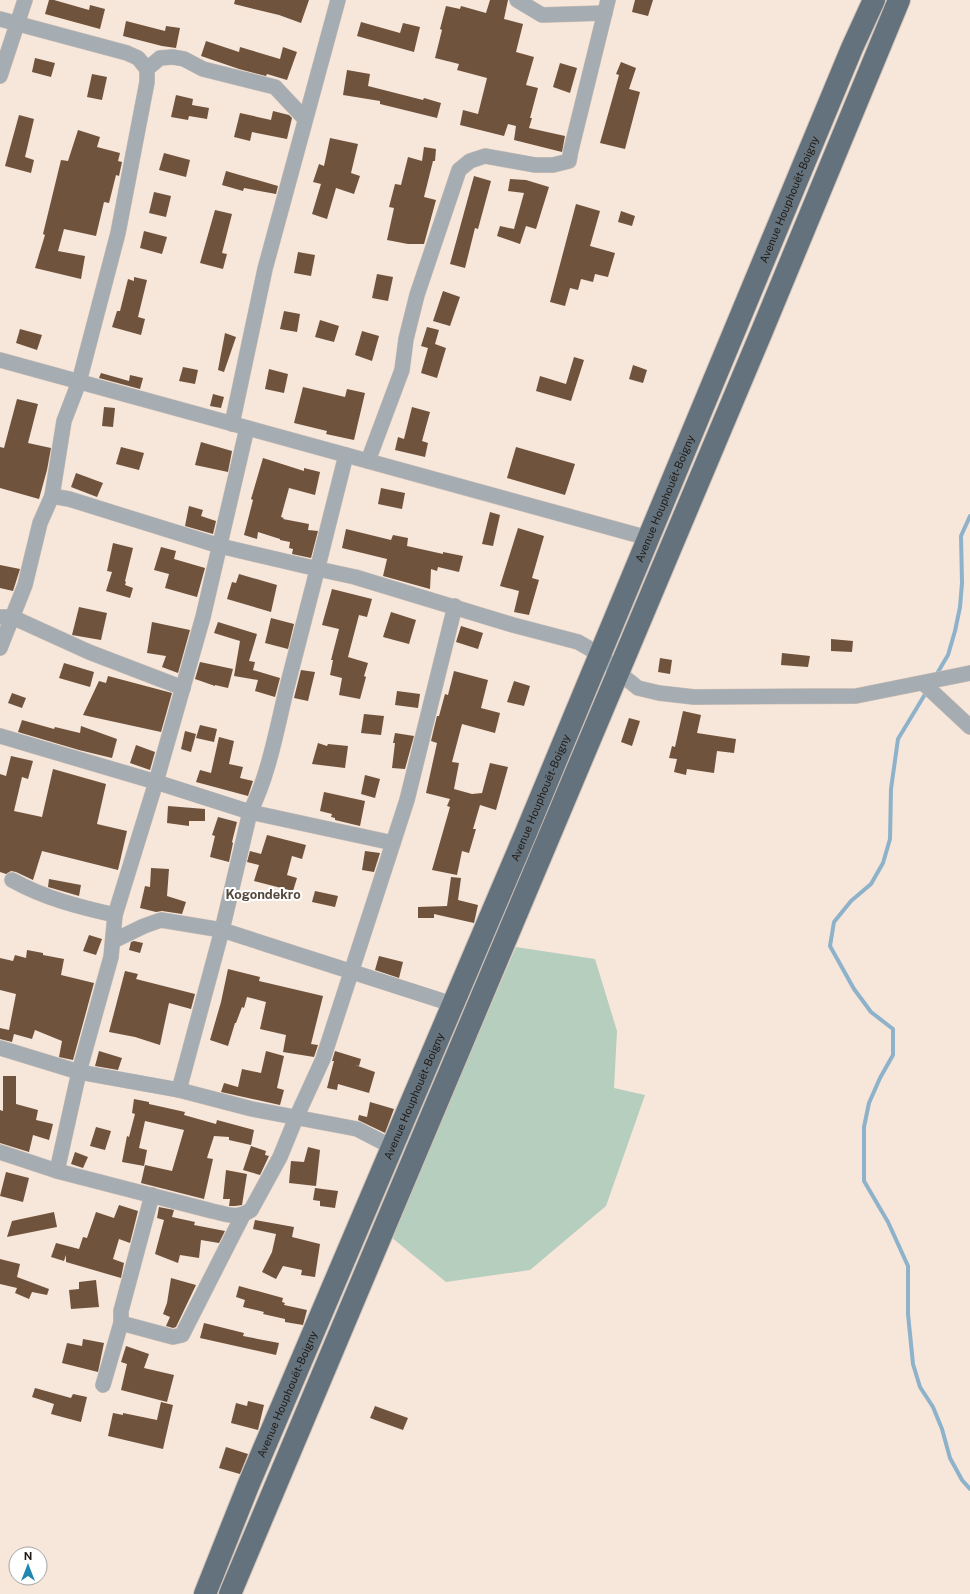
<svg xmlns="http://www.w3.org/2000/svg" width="970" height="1594" font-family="'Public Sans',sans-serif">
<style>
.green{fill:#b5cebe}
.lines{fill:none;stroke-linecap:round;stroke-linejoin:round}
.stream{stroke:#8db2ca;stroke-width:4}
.building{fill:#70533c}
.minor-casing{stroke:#d0c1b7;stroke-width:16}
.trunk-casing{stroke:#d0c1b7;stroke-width:24}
.minor{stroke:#a6adb2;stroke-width:15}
.trunk{stroke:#63727c;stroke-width:22}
.labels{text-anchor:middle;stroke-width:4;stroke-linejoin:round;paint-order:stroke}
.street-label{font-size:11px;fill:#201a16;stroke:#fff}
.quarter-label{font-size:13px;font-weight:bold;fill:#55483d;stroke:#fff}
</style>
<rect width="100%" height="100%" fill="#f7e6da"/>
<polygon class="green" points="516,947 595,959 617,1031 614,1088 645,1095 606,1206 530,1270 446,1282 391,1237"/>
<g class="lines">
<g class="stream">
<polyline points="935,677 948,655 955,631 960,607 962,583 961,536 970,516"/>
<polyline points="927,691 898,739 891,789 890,839 883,863 871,884 851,901 834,922 830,946 854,989 871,1012 893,1029 893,1055 880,1078 869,1103 864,1127 864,1181 888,1222 908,1266 908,1314 913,1364 920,1387 933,1407 942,1429 950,1458 962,1480 970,1489"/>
</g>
</g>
<g class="building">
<polygon points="49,0 54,0 89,10 90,5 105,9 100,29 45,14"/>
<polygon points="235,0 309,0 301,23 279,15 234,4"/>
<polygon points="490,0 508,0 504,19 523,24 516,52 534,57 526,85 538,88 530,118 532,118 529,128 565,136 562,152 514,140 516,126 508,124 504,136 460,125 463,110 478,114 487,78 457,70 459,64 435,58 442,30 440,29 446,6 460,9 461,6 486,13"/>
<polygon points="635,0 653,0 648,16 632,12"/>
<polygon points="126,21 165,31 166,26 180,28 176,48 162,46 123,36"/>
<polygon points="361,22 400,33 403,23 420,27 414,52 357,36"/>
<polygon points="206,41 239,52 240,47 280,59 283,47 297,52 287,80 267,74 266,76 239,69 201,56"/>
<polygon points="35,58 55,63 51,77 32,72"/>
<polygon points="621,62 636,68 629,89 640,92 625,149 600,143 619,75 616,74"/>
<polygon points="560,63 577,68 570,93 553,87"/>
<polygon points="347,70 370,74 368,86 423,100 424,98 441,103 437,118 380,104 380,101 343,95"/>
<polygon points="92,74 107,77 102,100 87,97"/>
<polygon points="176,95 193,99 192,105 209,108 207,119 189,116 188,120 171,117"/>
<polygon points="273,111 289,115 292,118 287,139 252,132 250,141 234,137 240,113 271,120"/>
<polygon points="19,115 34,119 25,157 34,160 31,173 5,166"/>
<polygon points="78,130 100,137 97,147 120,153 118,161 122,162 119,176 116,175 109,203 104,202 96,236 64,229 58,251 85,256 81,279 35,268 45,235 43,234 61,160 68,161"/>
<polygon points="330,138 358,144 351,173 360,176 354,194 336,188 327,219 312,214 321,184 313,182 319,164 324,166"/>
<polygon points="424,147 436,149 435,161 433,161 424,197 436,200 424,244 408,244 387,240 394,208 389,207 395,184 401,185 408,157 422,161"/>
<polygon points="164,153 190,160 186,177 159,170"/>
<polygon points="226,171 278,186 276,194 244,188 243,191 222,185"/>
<polygon points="474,176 491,181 478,229 475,228 465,268 450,264"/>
<polygon points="510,179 526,180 549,187 536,229 526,226 520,244 497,236 500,226 514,229 524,193 508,191"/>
<polygon points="154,192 171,196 166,217 149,213"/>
<polygon points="576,204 600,211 590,246 615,253 608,277 595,274 593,282 581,279 578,290 570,288 565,306 550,302"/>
<polygon points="215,210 232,214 222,253 227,254 223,269 200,263"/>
<polygon points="621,211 635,216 632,226 618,222"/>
<polygon points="144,231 167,237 162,254 140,248"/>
<polygon points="298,252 315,255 311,276 294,273"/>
<polygon points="377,274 393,277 388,301 372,298"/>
<polygon points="134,277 147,280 138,317 145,319 141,335 112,327 117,311 120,311 128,279 134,281"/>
<polygon points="443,291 460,297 450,326 433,321"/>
<polygon points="284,311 300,314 297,332 280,329"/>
<polygon points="320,320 339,326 334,342 315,337"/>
<polygon points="427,327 439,330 435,344 446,348 437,378 421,373 428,348 421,346"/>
<polygon points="20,329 42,335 37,350 16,343"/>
<polygon points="362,331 379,336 372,361 355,355"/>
<polygon points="225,333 236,337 224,372 218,370"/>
<polygon points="574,357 584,360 571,401 536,391 540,376 566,384"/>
<polygon points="633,365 647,370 643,383 629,379"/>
<polygon points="183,367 198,370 195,384 179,381"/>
<polygon points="269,369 288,374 284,393 265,389"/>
<polygon points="101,373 129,381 130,375 143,378 140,389 99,378"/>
<polygon points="303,387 345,397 347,389 365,393 354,440 326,434 327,431 294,423"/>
<polygon points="213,394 224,397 221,408 210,406"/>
<polygon points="17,399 38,404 28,443 51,448 47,470 39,499 0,488 0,447 4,448"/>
<polygon points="104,407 115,408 113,427 102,426"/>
<polygon points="412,407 430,412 422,441 428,443 425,457 395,450 398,437 404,439"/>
<polygon points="201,442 232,451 228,472 195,465"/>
<polygon points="121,447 144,453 139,470 116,464"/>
<polygon points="516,447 575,464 565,495 507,478"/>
<polygon points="263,458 304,471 304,468 320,472 315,495 289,488 281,517 284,518 283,519 309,524 308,530 318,531 311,558 292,554 293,549 289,548 290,542 280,540 280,539 258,532 257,539 244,535 253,500 251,499"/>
<polygon points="76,473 103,483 97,497 71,487"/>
<polygon points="381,488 405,493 402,509 378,504"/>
<polygon points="189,506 203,510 201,516 216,521 213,534 185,526"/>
<polygon points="490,512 500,515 493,546 482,544"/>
<polygon points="518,528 544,536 532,578 539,580 529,615 514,612 519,591 500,586"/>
<polygon points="346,529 391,540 393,535 408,538 407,546 443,554 443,552 463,556 459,572 438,567 437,571 431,569 430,589 383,576 387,559 342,548"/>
<polygon points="113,543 133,548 125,581 126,582 125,585 133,588 130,598 106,591 112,572 107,571"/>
<polygon points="161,547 176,551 174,559 205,568 197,597 165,588 169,574 154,570"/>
<polygon points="0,565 20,569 13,591 0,588"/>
<polygon points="239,574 277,585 271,612 227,599 232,582 236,583"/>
<polygon points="332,589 372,599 367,617 359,615 348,657 368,663 364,676 366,677 360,699 339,695 342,678 330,675 333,660 331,660 339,629 322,625"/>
<polygon points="79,607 107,613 101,640 72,635"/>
<polygon points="391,612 416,620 409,644 383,637"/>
<polygon points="271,618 294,624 288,649 265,643"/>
<polygon points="152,622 190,630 178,673 162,667 166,656 147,653"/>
<polygon points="218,622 257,634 249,661 255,662 253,670 280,678 275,697 255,691 258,680 234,676 240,641 214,633"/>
<polygon points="461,626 483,633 478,649 456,642"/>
<polygon points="831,639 853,641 852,652 831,651"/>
<polygon points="782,653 810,656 808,667 781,665"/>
<polygon points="660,658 672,660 670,674 658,672"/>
<polygon points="200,662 233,669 228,688 215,685 215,686 195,679"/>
<polygon points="64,663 94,672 90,687 59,678"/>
<polygon points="301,670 315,672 308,701 294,698"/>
<polygon points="454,671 488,680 481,708 500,713 495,733 462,724 452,762 459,763 454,789 472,794 482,793 490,763 508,767 496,810 480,805 473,829 476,829 469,853 462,851 457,875 432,870 450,807 447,806 450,799 426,793 437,743 431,741 437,716 439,716 445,694 448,695"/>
<polygon points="108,676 172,693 161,732 83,715 99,681 106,683"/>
<polygon points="514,681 530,686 524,706 507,702"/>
<polygon points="397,691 420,694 418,708 395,705"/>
<polygon points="12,693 26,698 22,708 8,703"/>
<polygon points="683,711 701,715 697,733 736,739 734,753 717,751 714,773 687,769 686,775 674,772 677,759 669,758 672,746 675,747"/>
<polygon points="364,714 384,716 381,735 361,733"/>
<polygon points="629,718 640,721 632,746 621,742"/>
<polygon points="22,720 54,729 55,727 80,733 81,726 117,739 112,758 79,750 18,732"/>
<polygon points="200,725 217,729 214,742 196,738"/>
<polygon points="185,731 196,734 191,752 181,749"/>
<polygon points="395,733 414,736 405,769 392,768 395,743 393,743"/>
<polygon points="219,737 234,741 229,764 243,767 240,778 253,781 248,796 196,782 200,770 211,773"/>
<polygon points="318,743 327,746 328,744 348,746 345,768 312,764"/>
<polygon points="136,745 155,752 150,770 130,763"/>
<polygon points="11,756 33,761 28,779 22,777 14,811 42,817 53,769 106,784 97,824 127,831 118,870 42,851 33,880 16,872 11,871 6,874 0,872 0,774 6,776"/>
<polygon points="365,775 380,779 375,798 361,794"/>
<polygon points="324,792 365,801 360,826 335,820 335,818 331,817 332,814 320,811"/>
<polygon points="168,806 205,809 205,821 189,821 189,826 167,823"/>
<polygon points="218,817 237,822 232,842 233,843 229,862 210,857 215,836 212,835"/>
<polygon points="267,835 306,845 302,859 292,856 287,875 297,878 293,891 254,881 259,865 247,862 250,851 261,854"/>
<polygon points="365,851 380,853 374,872 362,870"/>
<polygon points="151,868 169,869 167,896 186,902 182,914 162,911 156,912 140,908 145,886 150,887"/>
<polygon points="451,877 461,878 458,900 478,905 474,923 434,914 434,918 418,918 418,907 447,906"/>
<polygon points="49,879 81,885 79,896 48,887"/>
<polygon points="315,891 338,896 335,907 312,902"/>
<polygon points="89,935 102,939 96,955 83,951"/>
<polygon points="134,941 143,943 140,953 129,950 131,942"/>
<polygon points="27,950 43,953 43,955 64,959 61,975 94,983 73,1060 59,1057 62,1041 35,1030 32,1039 14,1034 12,1042 0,1039 0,1028 9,1030 16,994 0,990 0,958 13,961 15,955 26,958"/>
<polygon points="379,956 403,962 399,978 375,970"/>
<polygon points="228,969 260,977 259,981 323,996 311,1044 318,1045 314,1057 283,1052 286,1035 260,1029 266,1002 247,997 244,1008 242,1007 236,1023 235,1023 228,1046 210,1040 221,1002"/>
<polygon points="125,971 138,974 136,979 195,994 191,1009 169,1003 160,1045 135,1037 109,1032"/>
<polygon points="99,1051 122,1058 118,1070 95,1066"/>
<polygon points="266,1051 284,1056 277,1088 284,1090 280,1105 221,1092 224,1083 238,1087 242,1069 261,1073"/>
<polygon points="335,1051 361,1059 359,1066 355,1065 375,1072 369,1093 338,1084 337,1090 327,1088 334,1061 332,1061"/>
<polygon points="3,1076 16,1076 16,1104 38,1110 36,1120 53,1124 49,1140 33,1135 29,1152 0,1143 0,1110 3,1111"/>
<polygon points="134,1099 149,1102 149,1104 185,1112 184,1115 216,1124 217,1120 254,1130 251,1145 229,1140 229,1137 214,1136 207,1158 213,1159 204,1199 141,1183 145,1165 172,1171 184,1130 145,1121 139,1148 147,1150 144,1166 122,1162 127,1136 129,1137 135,1114 132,1113"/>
<polygon points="370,1102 394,1109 385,1133 358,1120 359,1115 367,1117"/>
<polygon points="96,1127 111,1131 105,1150 90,1146"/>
<polygon points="251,1146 266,1151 265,1155 269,1156 260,1175 243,1170"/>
<polygon points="308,1147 320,1150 316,1186 289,1183 291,1161 304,1162"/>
<polygon points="75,1152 88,1157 83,1168 71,1164"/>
<polygon points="226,1170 247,1174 242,1205 235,1206 229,1206 230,1199 223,1199"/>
<polygon points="6,1172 29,1178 23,1202 0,1196"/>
<polygon points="315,1188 338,1191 335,1208 320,1206 320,1201 313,1200"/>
<polygon points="119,1205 138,1211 130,1243 119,1239 113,1259 124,1263 121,1278 66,1262 66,1255 64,1261 51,1257 56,1243 79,1249 83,1237 87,1238 96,1212 114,1218"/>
<polygon points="159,1207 174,1210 172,1217 195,1222 194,1225 225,1231 219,1243 201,1240 199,1258 180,1255 178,1263 155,1254 164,1220 157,1218"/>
<polygon points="54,1212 57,1227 7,1237 12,1221"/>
<polygon points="255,1220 294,1227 292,1237 320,1244 315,1277 301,1275 302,1270 283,1266 276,1279 262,1272 272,1252 276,1234 253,1229"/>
<polygon points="0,1259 20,1264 17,1277 49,1289 47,1295 32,1292 29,1299 15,1293 17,1288 0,1284"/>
<polygon points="171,1278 196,1285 176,1327 173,1328 166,1326 170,1317 163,1314 167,1303"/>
<polygon points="96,1280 99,1307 71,1309 69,1290 79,1289 79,1282"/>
<polygon points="239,1286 283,1298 282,1302 285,1303 284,1305 307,1310 303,1325 285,1322 285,1319 263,1314 264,1312 243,1307 245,1300 236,1297"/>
<polygon points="204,1323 244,1333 243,1336 279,1343 276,1355 200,1338"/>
<polygon points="83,1339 104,1343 98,1372 62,1363 67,1343 82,1346"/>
<polygon points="126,1346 149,1354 144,1368 174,1375 167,1402 121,1390 127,1364 121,1362"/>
<polygon points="35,1388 71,1398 73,1394 87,1397 81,1422 51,1414 54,1404 32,1397"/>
<polygon points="248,1401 264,1405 258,1430 231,1423 236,1403 247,1406"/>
<polygon points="161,1402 173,1405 163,1449 108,1436 113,1413 123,1415 123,1413 157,1420"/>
<polygon points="375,1406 408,1418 403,1430 370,1418"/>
<polygon points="226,1447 248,1454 240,1474 219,1468"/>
</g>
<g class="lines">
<defs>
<g id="minor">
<polyline points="517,0 542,15 605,13"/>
<polyline points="0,19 127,53 138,58 147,69 147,82 118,233 79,382 64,421 52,496 40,523 25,585 0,648"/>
<polyline points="147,69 160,58 173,57 184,59 203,69 275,87 305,119"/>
<polyline points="0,76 25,0"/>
<polyline points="0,360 648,538"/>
<polyline points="232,424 265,269 338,0"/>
<polyline points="368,461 402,370 406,339 417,295 459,170 470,161 485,156 535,165 553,165 569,161 571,150 608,0"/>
<polyline points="52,496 69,499 220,546 318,569 355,577 513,625 578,642 599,654 618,672 638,688 659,693 694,697 856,696 970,673"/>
<polyline points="0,617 12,617 89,652 183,688"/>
<polyline points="923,683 970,727"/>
<polyline points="0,736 156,782 250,812 393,843"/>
<path d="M12,880C44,898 79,907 115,915"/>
<polyline points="113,941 144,926 161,920 222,930 452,1004"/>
<polyline points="0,1048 79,1072 179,1090 252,1109 357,1129 392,1147"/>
<path d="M179,1090L222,930L250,812C269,775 277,727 287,687C307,610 327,532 346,455"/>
<path d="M0,1152L57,1171L212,1211C227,1214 236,1220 251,1210L280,1157L296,1118L323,1059L407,800L455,606"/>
<polyline points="57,1171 79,1072 111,957 115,915 156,782 203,617 247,428"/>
<polyline points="121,1323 173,1337 182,1335 243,1215"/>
<polyline points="103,1385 121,1323 121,1311 152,1195"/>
</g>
<g id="trunk">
<path id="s1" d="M205,1594L248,1486L525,835L852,48L874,0"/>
<polyline points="230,1594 762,331 899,0"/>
</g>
</defs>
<use href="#minor" class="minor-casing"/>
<use href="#trunk" class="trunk-casing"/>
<use href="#minor" class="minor"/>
<use href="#trunk" class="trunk"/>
</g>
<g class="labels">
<g class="street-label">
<text dy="4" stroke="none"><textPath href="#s1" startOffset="1512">Avenue Houphouët-Boigny</textPath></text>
<text dy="4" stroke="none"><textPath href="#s1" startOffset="1188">Avenue Houphouët-Boigny</textPath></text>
<text dy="4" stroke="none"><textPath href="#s1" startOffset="864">Avenue Houphouët-Boigny</textPath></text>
<text dy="4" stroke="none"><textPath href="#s1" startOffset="540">Avenue Houphouët-Boigny</textPath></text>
<text dy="4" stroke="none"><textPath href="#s1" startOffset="216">Avenue Houphouët-Boigny</textPath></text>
</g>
<g class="quarter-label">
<text x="263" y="899">Kogondekro</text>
</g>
</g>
<g transform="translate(28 1566)"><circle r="19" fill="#ffffff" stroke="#a6a3a2"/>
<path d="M0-3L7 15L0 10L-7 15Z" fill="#2287b0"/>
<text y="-6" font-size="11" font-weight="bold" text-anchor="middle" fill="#201a16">N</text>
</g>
</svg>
